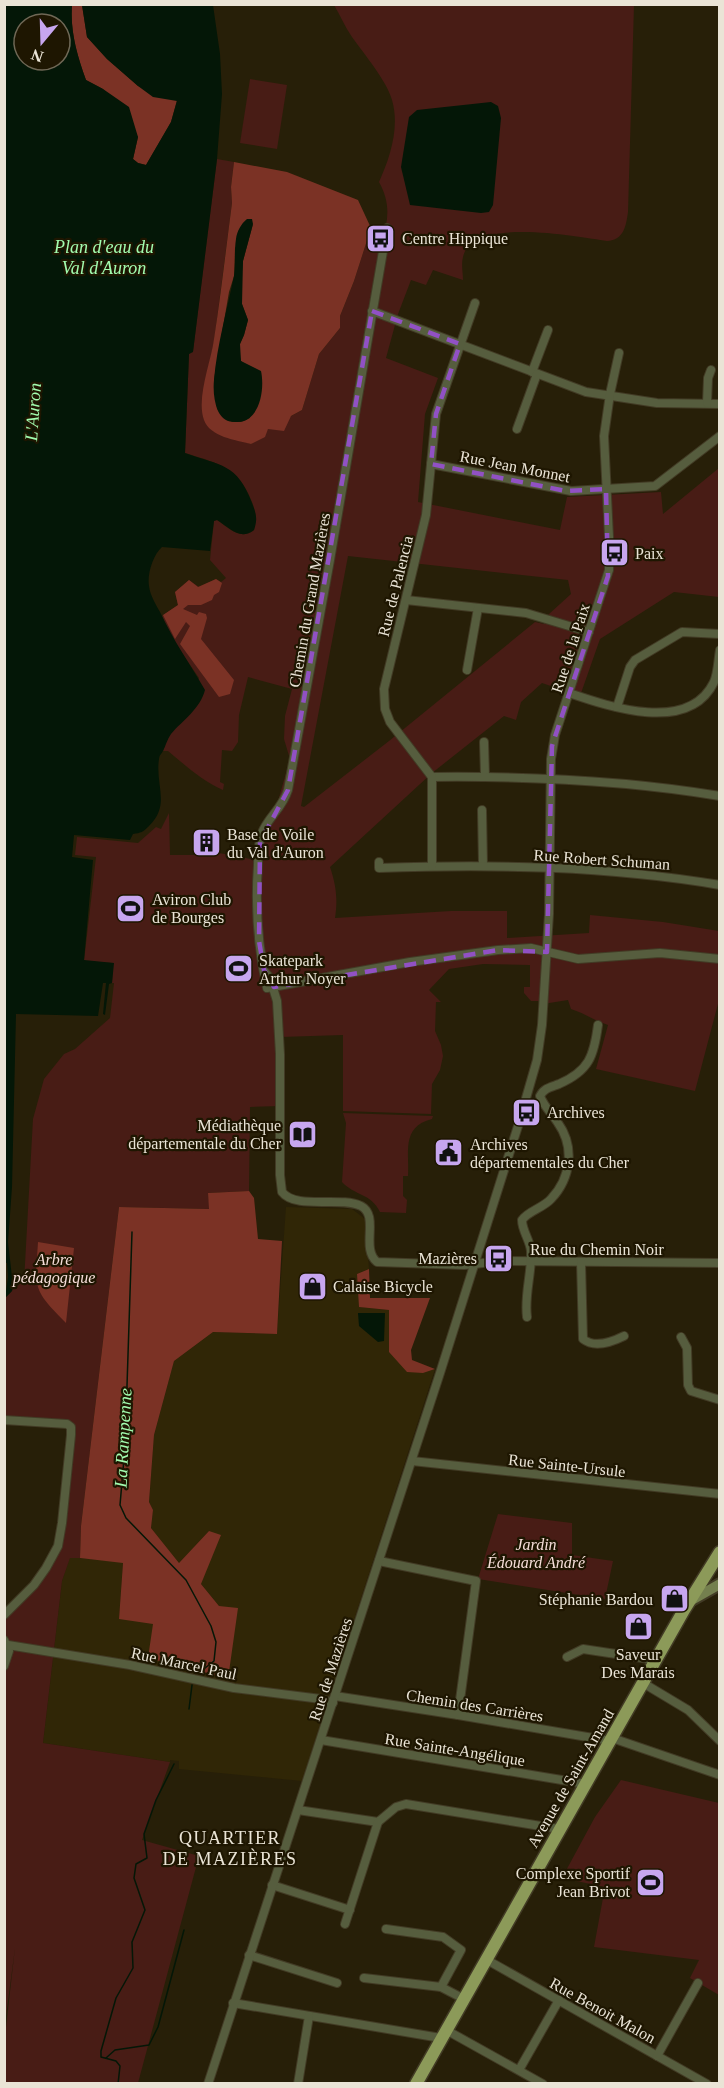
<svg xmlns="http://www.w3.org/2000/svg" width="724" height="2088" font-family="Georgia,serif">
<style>
.built{fill:#302606}
.green{fill:#481c15;fill-rule:evenodd}
.forest{fill:#7b3225;fill-rule:evenodd}
.water{fill:#041707;fill-rule:evenodd}
.lines{fill:none;stroke-linecap:round;stroke-linejoin:round}
.stream{stroke:#041707;stroke-width:1.5}
.street-casing{stroke:#423b25;stroke-width:10}
.secondary-casing{stroke:#423b25;stroke-width:14}
.primary-casing{stroke:#423b25;stroke-width:15}
.street{stroke:#565d3e;stroke-width:8}
.secondary{stroke:#747f4e;stroke-width:10}
.primary{stroke:#8c9a59;stroke-width:12}
.marked{fill:none;stroke:#9151c4;stroke-width:4.5;stroke-dasharray:12 8;stroke-linejoin:round}
.labels{text-anchor:middle;stroke-width:4.5;stroke-linejoin:round;paint-order:stroke}
.poi-label{font-size:16px;fill:#eae4d6;stroke:#1e1601;text-anchor:start}
.street-label{font-size:16px;fill:#eae4d6;stroke:#1e1601}
.park-label{font-size:16px;font-style:italic;fill:#f6ded9;stroke:#1e1601}
.water-label{font-size:18px;font-style:italic;fill:#a2fcaf;stroke:#1e1601}
.neighbourhood-label{font-size:18px;letter-spacing:1.5px;fill:#eae4d6;stroke:#1e1601}
</style>
<rect width="100%" height="100%" fill="#271f08"/>
<polygon class="built" points="286,1207 352,1209 365,1219 369,1269 357,1274 360,1307 389,1310 389,1352 397,1360 423,1373 435,1369 302,1781 179,1769 179,1761 170,1760 170,1762 43,1743 62,1581 70,1557 123,1562 119,1619 219,1606 201,1584 209,1531 179,1563 151,1528 153,1510 149,1502 154,1435 174,1361 213,1332 277,1334"/>
<g class="green">
<path d="M334,5H634L628,212C626,226 624,240 607,241C578,237 472,216 463,257C461,264 463,273 463,280L433,270L426,285L411,280L398,314L386,358L438,378L425,414L418,502L560,530L567,497L661,492L663,514L719,468V597L674,592L600,639L580,696L542,683L521,702L516,720L504,716L432,773L330,867C336,885 338,899 335,918L451,911H507V938L589,933L590,915L663,922L719,931V1000L695,1091L596,1069L608,1025C595,1021 584,1013 571,1009L568,1000L543,1004L538,1001H531L524,993V987H530V965L483,964L449,969L429,990L441,1002H436L435,1031L441,1045L443,1056L440,1070L432,1084L431,1114L343,1111V1035L280,1037V1106L250,1107L249,1191L208,1193L210,1209L119,1207L81,1526L80,1558H70L62,1581L43,1743L170,1762L142,1840L199,1856L138,2083H5V2036L15,1948L5,2024V1615L34,1585L58,1546L71,1427L5,1420V1298L12,1291L13,1286H18L20,1283L24,1282L33,1119L44,1079L64,1054L75,1049L110,1018L114,983H112L113,963L84,961L96,857L75,855L77,837L138,843L156,827L161,829L169,813L170,855H204L205,851L238,856L258,861L260,842L274,815L290,759L284,739L285,716L292,689L248,677L239,715L238,742L232,751L222,750L220,782L224,784L223,790C202,781 185,765 168,751H163L166,742L199,678L175,643L162,616L178,605L175,592L189,580L199,587L216,579L221,582L226,578L210,560L214,521L217,520C229,528 240,541 254,530C257,514 255,508 248,493C234,465 213,462 185,453L189,354L193,351L217,159L234,162L231,187L232,203L214,342L205,383L213,431L251,444L268,429L302,410L319,354L340,328V316L354,281L371,228L380,242C390,222 390,201 379,182C390,158 400,127 392,100C387,81 364,54 352,37C345,27 340,15 334,5ZM348,556L568,580L571,594L549,614L544,624L535,622L389,741L304,807L301,806Z"/>
<polygon points="250,79 287,85 277,149 240,143"/>
<path d="M343,1113L433,1116L432,1119C400,1127 410,1154 408,1176H403V1196L407,1200L406,1213L380,1212C371,1193 355,1196 342,1182L346,1123Z"/>
<polygon points="498,1514 572,1523 572,1555 613,1561 605,1599 478,1579"/>
<polygon points="621,1780 719,1803 719,1995 690,1978 699,1960 594,1947 605,1887 562,1878 595,1817"/>
</g>
<g class="forest">
<path d="M72,5H82L87,37L107,59L138,86L177,100L171,122L146,165L138,163L133,159L138,137L103,89L86,80C77,55 70,31 72,5Z"/>
<path d="M234,162L287,172L358,200L371,228L354,281L340,316V328L319,354L302,410L291,416L284,431L268,429L265,437L251,444C236,440 210,437 204,420C196,398 211,362 214,339C221,294 226,248 232,203L231,187ZM253,224L243,261L242,271V304L248,320L244,335L240,344L239,354L241,361L246,365L250,418L241,422H232L217,409L214,379L229,292L234,276L235,248Z"/>
<polygon points="216,579 222,583 219,592 214,595 212,600 201,605 188,605 183,609 197,615 199,612 206,614 207,618 201,639 234,680 230,694 219,697 180,644 190,626 186,622 175,639 163,615 178,605 175,592 189,580 198,587"/>
<polygon points="249,1191 254,1198 258,1239 282,1241 277,1334 213,1332 174,1361 154,1435 149,1502 153,1510 151,1528 179,1563 209,1531 221,1535 201,1584 219,1606 238,1608 228,1679 148,1658 153,1624 119,1619 123,1563 80,1558 81,1526 119,1207 209,1209 208,1193"/>
<path d="M38,1242L74,1248L66,1323C32,1289 35,1289 38,1242Z"/>
<polygon points="369,1269 370,1298 430,1298 411,1350 412,1360 435,1369 423,1373 407,1372 389,1352 389,1310 359,1307 357,1274"/>
</g>
<g class="water">
<path d="M5,4L72,5C70,31 77,55 86,80L103,89L129,107L138,137L133,159L138,163L146,165L171,122L177,101L153,97L138,86L107,59L87,37L82,5H213L220,54L222,94L217,159L193,352L189,354L185,453C221,466 237,463 252,503C256,513 258,519 254,530C240,541 230,528 217,520L214,521L210,551L162,547C153,555 147,574 149,586C150,595 156,605 160,612C173,640 190,664 205,690C200,709 183,720 171,734C167,740 166,745 163,751C160,756 160,754 159,759C155,786 171,804 149,826C143,832 141,833 133,834L130,840L74,835L72,857L93,860L84,960L114,963L112,983L109,984L105,1015L103,1014L106,983H103L98,1016L16,1014L12,1187L8,1242L13,1286L12,1291L5,1298L8,1277L7,1263H4ZM24,24H60V60H24Z"/>
<polygon points="491,102 498,106 501,118 493,205 489,212 481,213 410,205 401,167 409,117 417,110"/>
<path d="M247,219H252L253,224L243,261L242,304L248,320L244,335L240,344L241,361L261,371C265,389 260,423 236,422C227,422 222,419 218,411C214,402 213,390 214,380C217,345 227,310 234,276C236,264 234,251 236,239C237,231 241,224 247,219Z"/>
<polygon points="358,1313 385,1313 384,1341 378,1342 359,1326"/>
</g>
<g class="lines">
<g class="stream">
<polyline points="132,1232 125,1447 120,1505 126,1518 186,1580 211,1626 216,1642 214,1661 205,1668 195,1673"/>
<polyline points="189,1709 192,1685"/>
<polyline points="106,2058 115,2050 149,2045 158,2027 184,1930"/>
<polyline points="118,2084 120,2066 116,2061 101,2057 101,2051 116,1998 133,1968 132,1942 145,1910 134,1878 136,1864 147,1858 144,1834 156,1800 174,1764"/>
</g>
<defs>
<g id="street">
<path d="M387,228L330,560L288,790C282,809 268,817 262,833C258,843 258,855 258,865C255,906 258,948 267,988L410,962L498,950L531,948L578,959L660,953L720,959"/>
<polyline points="372,311 586,392 657,403 720,404"/>
<polyline points="532,372 548,330"/>
<polyline points="707,403 708,378 711,370"/>
<polyline points="517,429 537,374"/>
<polyline points="431,464 571,491 655,486 720,436"/>
<polyline points="406,600 526,613 589,632"/>
<polyline points="467,670 478,608"/>
<path d="M569,693C610,707 689,734 714,682C718,673 718,661 720,650"/>
<polyline points="617,707 630,667 635,660 682,632 720,634"/>
<polyline points="484,742 485,776"/>
<path d="M432,777C528,776 624,780 720,796"/>
<polyline points="482,810 483,866"/>
<path d="M379,862V868C493,864 607,866 720,885"/>
<polyline points="432,866 432,777 390,722 385,709 384,689 426,515 436,414 475,303"/>
<path d="M265,972L270,978L277,1001L280,1054V1175L282,1192C296,1210 340,1196 361,1206C380,1216 360,1248 377,1262L464,1265L502,1261L720,1263"/>
<path d="M581,1262L583,1339C594,1348 612,1342 624,1336"/>
<path d="M527,1317C524,1295 532,1273 531,1251C530,1240 522,1231 522,1220C528,1211 543,1208 551,1199C571,1178 575,1147 558,1123C552,1113 544,1107 540,1096C544,1088 551,1087 559,1084C589,1071 594,1056 598,1025"/>
<polyline points="681,1337 687,1348 688,1385 691,1391 720,1400"/>
<polyline points="4,1420 67,1424 71,1427 71,1435 62,1523 58,1546 46,1568 34,1585 4,1615"/>
<polyline points="412,1461 720,1494"/>
<polyline points="379,1561 476,1581 458,1715"/>
<polyline points="4,1640 9,1651 4,1666"/>
<polyline points="8,1645 130,1665 234,1688 321,1699 333,1703"/>
<polyline points="567,1657 583,1649 649,1659 655,1662"/>
<polyline points="643,1683 688,1710 720,1741"/>
<polyline points="335,1696 458,1715 611,1741"/>
<polyline points="612,1738 720,1775"/>
<polyline points="321,1740 586,1784"/>
<polyline points="298,1810 378,1822 396,1807 406,1804 559,1829"/>
<polyline points="272,1885 350,1910"/>
<polyline points="345,1924 378,1822"/>
<polyline points="386,1929 443,1937 461,1950 441,1987"/>
<polyline points="249,1955 337,1983"/>
<polyline points="487,1960 707,2084"/>
<polyline points="364,1978 441,1987 464,1999"/>
<polyline points="233,2003 441,2038"/>
<polyline points="446,2030 543,2084"/>
<polyline points="657,2056 698,1983"/>
<polyline points="519,2070 559,2000"/>
<polyline points="208,2084 440,1373 518,1126 537,1060 542,1025 549,914 551,759 555,735 609,570 609,537 604,436 610,394 619,353"/>
<polyline points="298,2084 309,2016"/>
</g>
<polyline id="secondary" points="690,1601 720,1584"/>
<polyline id="primary" points="416,2084 684,1610 720,1552"/>
</defs>
<use href="#street" class="street-casing"/>
<use href="#secondary" class="secondary-casing"/>
<use href="#primary" class="primary-casing"/>
<use href="#street" class="street"/>
<use href="#secondary" class="secondary"/>
<use href="#primary" class="primary"/>
</g>
<path class="marked" d="M372,311L460,344L436,414L431,464L566,491L606,489L608,576L552,746L547,952L498,950L274,987L264,970L259,941L260,842L288,790Z"/>
<defs>
<symbol id="bus-square" viewBox="-11 -11 22 22"><rect x="-9" y="-9" width="18" height="18" rx="4" fill="#c7a6ef" stroke="#1e1601"/><path d="M-5-6H5V4H4V6H2V4H-2V6H-4V4H-5ZM-3.5-4V0h7V-4ZM-3.5 1.2v1.5H-2V1.2ZM2 1.2v1.5H3.5V1.2Z" fill="#111"/></symbol>
<symbol id="building-square" viewBox="-11 -11 22 22"><rect x="-9" y="-9" width="18" height="18" rx="4" fill="#c7a6ef" stroke="#1e1601"/><path d="M-4-6H4V6H1V3H-1V6H-4ZM-2.5-4.3h1.7v1.8h-1.7ZM.8-4.3h1.7v1.8H.8ZM-2.5-1h1.7V.8h-1.7ZM.8-1h1.7V.8H.8Z" fill="#111"/></symbol>
<symbol id="stadium-square" viewBox="-11 -11 22 22"><rect x="-9" y="-9" width="18" height="18" rx="4" fill="#c7a6ef" stroke="#1e1601"/><path d="M0-5a6.5 5 0 1 0 0 10a6.5 5 0 1 0 0-10ZM-3.5-1.8h7v3.6h-7Z" fill="#111"/></symbol>
<symbol id="library-square" viewBox="-11 -11 22 22"><rect x="-9" y="-9" width="18" height="18" rx="4" fill="#c7a6ef" stroke="#1e1601"/><path d="M-6-4Q-3-5.5-.7-3.5V5Q-3 3-6 4ZM6-4Q3-5.5 .7-3.5V5Q3 3 6 4Z" fill="#111"/></symbol>
<symbol id="civic-square" viewBox="-11 -11 22 22"><rect x="-9" y="-9" width="18" height="18" rx="4" fill="#c7a6ef" stroke="#1e1601"/><path d="M-.6-6.5H3V-4.5H.6V-3L4-1V1h2V6H-6V1h2V-1L-.6-3ZM-1.2 2.5V6h2.4V2.5Z" fill="#111"/></symbol>
<symbol id="shop-square" viewBox="-11 -11 22 22"><rect x="-9" y="-9" width="18" height="18" rx="4" fill="#c7a6ef" stroke="#1e1601"/><path d="M-5-2.5h2.3a2.7 3.5 0 0 1 5.4 0H5L5.5 6h-11ZM-1.5-2.5h3a1.5 2.3 0 0 0-3 0Z" fill="#111"/></symbol>
</defs>
<g fill-rule="evenodd">
<use href="#bus-square" x="364" y="222" width="33" height="33"/>
<use href="#bus-square" x="598" y="536" width="33" height="33"/>
<use href="#building-square" x="190" y="826" width="33" height="33"/>
<use href="#stadium-square" x="114" y="892" width="33" height="33"/>
<use href="#stadium-square" x="222" y="952" width="33" height="33"/>
<use href="#bus-square" x="510" y="1096" width="33" height="33"/>
<use href="#library-square" x="286" y="1118" width="33" height="33"/>
<use href="#civic-square" x="432" y="1136" width="33" height="33"/>
<use href="#bus-square" x="482" y="1242" width="33" height="33"/>
<use href="#shop-square" x="296" y="1270" width="33" height="33"/>
<use href="#shop-square" x="658" y="1582" width="33" height="33"/>
<use href="#shop-square" x="622" y="1610" width="33" height="33"/>
<use href="#stadium-square" x="634" y="1866" width="33" height="33"/>
</g>
<g class="labels">
<g class="poi-label">
<text x="402" y="244">Centre Hippique</text>
<text x="635" y="559">Paix</text>
<text x="227" y="840">Base de Voile<tspan x="227" dy="18">du Val d'Auron</tspan></text>
<text x="152" y="905">Aviron Club<tspan x="152" dy="18">de Bourges</tspan></text>
<text x="259" y="966">Skatepark<tspan x="259" dy="18">Arthur Noyer</tspan></text>
<text x="547" y="1118">Archives</text>
<text x="281" y="1131" text-anchor="end">Médiathèque<tspan x="281" dy="18">départementale du Cher</tspan></text>
<text x="470" y="1150">Archives<tspan x="470" dy="18">départementales du Cher</tspan></text>
<text x="477" y="1264" text-anchor="end">Mazières</text>
<text x="333" y="1292">Calaise Bicycle</text>
<text x="653" y="1605" text-anchor="end">Stéphanie Bardou</text>
<text x="638" y="1660" text-anchor="middle">Saveur<tspan x="638" dy="18">Des Marais</tspan></text>
<text x="630" y="1879" text-anchor="end">Complexe Sportif<tspan x="630" dy="18">Jean Brivot</tspan></text>
</g>
<g class="street-label">
<text transform="translate(515 466) rotate(11)" y="6">Rue Jean Monnet</text>
<text transform="translate(395 586) rotate(-76)" y="6">Rue de Palencia</text>
<text transform="translate(309 600) rotate(-80)" y="6">Chemin du Grand Mazières</text>
<text transform="translate(570 648) rotate(-72)" y="6">Rue de la Paix</text>
<text transform="translate(602 859) rotate(4)" y="6">Rue Robert Schuman</text>
<text x="597" y="1255">Rue du Chemin Noir</text>
<text transform="translate(567 1465) rotate(6)" y="6">Rue Sainte-Ursule</text>
<text transform="translate(184 1663) rotate(12)" y="6">Rue Marcel Paul</text>
<text transform="translate(330 1669) rotate(-72)" y="6">Rue de Mazières</text>
<text transform="translate(475 1705) rotate(9)" y="6">Chemin des Carrières</text>
<text transform="translate(455 1749) rotate(9)" y="6">Rue Sainte-Angélique</text>
<text transform="translate(570 1778) rotate(-60)" y="6">Avenue de Saint-Amand</text>
<text transform="translate(603 2010) rotate(29)" y="6">Rue Benoit Malon</text>
</g>
<g class="park-label">
<text x="54" y="1265">Arbre<tspan x="54" dy="18">pédagogique</tspan></text>
<text x="536" y="1550">Jardin<tspan x="536" dy="18">Édouard André</tspan></text>
</g>
<g class="water-label">
<text x="104" y="253">Plan d'eau du<tspan x="104" dy="21">Val d'Auron</tspan></text>
<text transform="translate(33 412) rotate(-86)" y="6">L'Auron</text>
<text transform="translate(123 1438) rotate(-87)" y="6">La Rampenne</text>
</g>
<g class="neighbourhood-label">
<text x="230" y="1844">QUARTIER<tspan x="230" dy="21">DE MAZIÈRES</tspan></text>
</g>
</g>
<rect width="724" height="2088" fill="none" stroke="#eae4d6" stroke-width="12"/>
<g transform="translate(42 42) rotate(199)"><circle r="28" fill="#1e1601" stroke="#706856" stroke-width="1.5"/>
<path d="M0-4.5L10 22L0 15L-10 22Z" fill="#c7a6ef"/>
<text y="-9" font-size="16" font-weight="bold" text-anchor="middle" fill="#eae4d6">N</text>
</g>
</svg>
